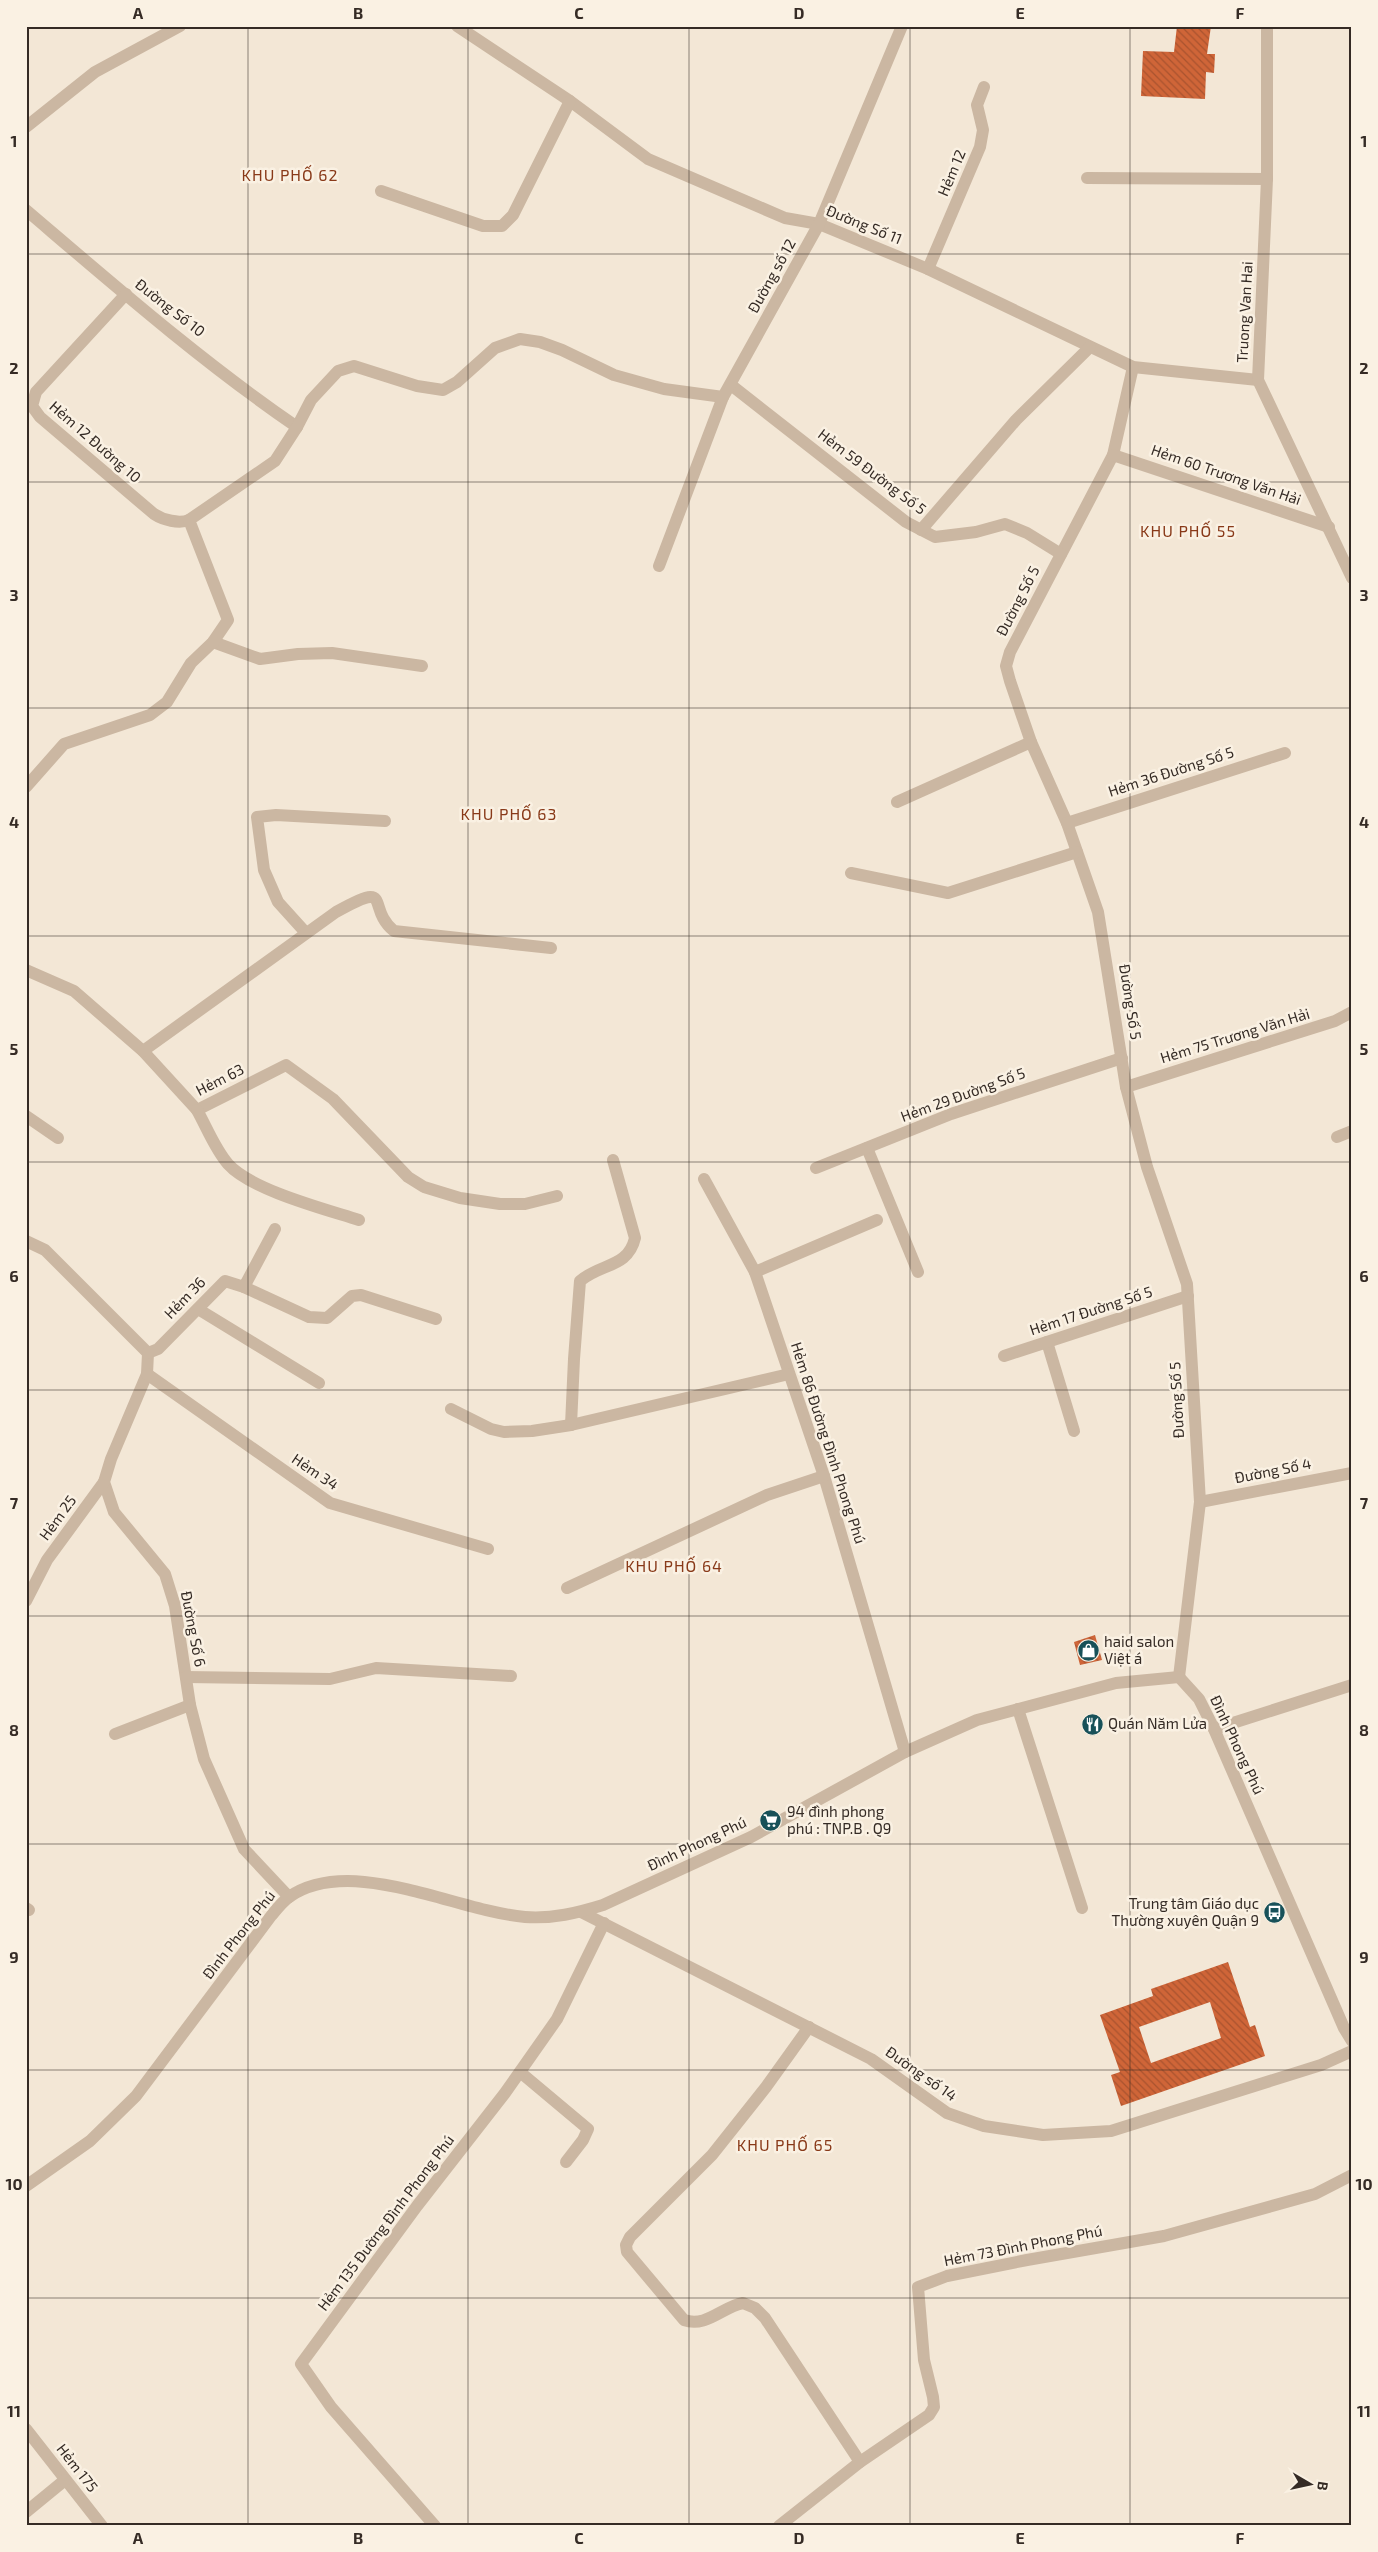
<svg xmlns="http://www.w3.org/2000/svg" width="1378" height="2552" font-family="'Exo 2',sans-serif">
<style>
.building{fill:url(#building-back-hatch);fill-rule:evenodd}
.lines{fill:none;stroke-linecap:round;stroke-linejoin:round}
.minor{stroke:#cbb7a2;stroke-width:12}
.grid{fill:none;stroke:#352b25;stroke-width:1;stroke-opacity:0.55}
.labels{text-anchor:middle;stroke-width:5;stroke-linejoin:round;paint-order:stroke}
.street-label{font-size:15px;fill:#352b25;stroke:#faf1e3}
.poi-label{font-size:15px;fill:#352b25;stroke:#faf1e3;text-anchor:start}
.neighbourhood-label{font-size:16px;letter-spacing:1px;fill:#893a19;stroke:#faf1e3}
.neatline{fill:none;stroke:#352b25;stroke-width:2}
.grid-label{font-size:16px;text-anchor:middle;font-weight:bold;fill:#352b25}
</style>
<defs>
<pattern id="building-back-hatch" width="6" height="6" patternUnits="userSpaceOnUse" patternTransform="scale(1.25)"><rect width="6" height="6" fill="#cf6538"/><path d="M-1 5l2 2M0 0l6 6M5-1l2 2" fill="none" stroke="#a9532f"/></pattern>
</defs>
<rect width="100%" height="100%" fill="#f3e7d6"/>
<g class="building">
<polygon points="1177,26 1211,26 1207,54 1215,54 1214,73 1206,72 1205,99 1141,96 1143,51 1174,52"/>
<polygon points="1095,1635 1102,1660 1080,1665 1074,1642"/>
<path d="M1228,1962L1250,2027L1255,2025L1265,2056L1121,2106L1111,2075L1120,2072L1100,2015L1153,1996L1151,1989ZM1210,2002L1221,2038L1151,2063L1139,2027Z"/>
</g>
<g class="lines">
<g class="minor">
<polyline points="457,26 570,101 648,159 785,218 819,224 928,269 1133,367 1258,380"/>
<polyline points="1267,26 1267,179 1258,380 1352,578"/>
<polyline points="26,127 95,72 180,26"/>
<polyline points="1087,178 1267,179"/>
<polyline points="381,191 483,226 502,226 513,215 570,101"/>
<path d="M26,210C114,285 202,362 297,427"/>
<polyline points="928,269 980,147 983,130 977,105 984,87"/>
<path d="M126,294L36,392L32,406L40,417L154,514C163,520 179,524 189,520"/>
<polyline points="1133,367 1113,455 1010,652 1006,666 1010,681 1031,742 1067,823 1098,912 1126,1087 1147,1167 1187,1284 1200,1502 1179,1677"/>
<polyline points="731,385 906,522 935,537 976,532 1005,524 1027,533 1061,554"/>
<polyline points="1113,455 1329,527"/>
<polyline points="921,530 1016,420 1090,347"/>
<polyline points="659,566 723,397"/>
<polyline points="213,642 260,659 298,654 332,653 422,666"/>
<polyline points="26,787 64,744 150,715 167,702 191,663 213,642 228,620 189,520 275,461 297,427 311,400 338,371 354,366 417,386 443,390 457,382 495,348 520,339 540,342 562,350 614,375 664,389 723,397 819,224 902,26"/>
<polyline points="897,802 1031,742"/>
<polyline points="1067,823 1285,753"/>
<polyline points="851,873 948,893 1077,852"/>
<polyline points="306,933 278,902 264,870 257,817 276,815 385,821"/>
<polyline points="26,970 74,991 143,1051 197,1110 286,1065 333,1099 408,1177 424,1187 460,1198 500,1204 525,1204 557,1196"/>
<path d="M143,1051L336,912C395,879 365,907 394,931L551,948"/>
<polyline points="1126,1087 1335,1021 1352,1012"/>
<path d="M197,1110C207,1128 215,1149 228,1164C251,1190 325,1209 359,1220"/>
<polyline points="26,1116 58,1138"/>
<polyline points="1337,1137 1352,1131"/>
<polyline points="867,1148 918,1272"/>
<polyline points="816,1168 951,1114 1122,1058"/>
<polyline points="704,1179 755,1272"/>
<polyline points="877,1220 755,1272 824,1476 905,1752"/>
<polyline points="26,1241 45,1250 148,1353 147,1374 111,1459 104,1482 114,1512 165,1574 175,1606 190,1705 204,1759 244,1849 289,1897"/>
<polyline points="244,1287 309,1317 327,1318 352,1296 361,1295 436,1319"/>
<polyline points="198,1309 319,1383"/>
<polyline points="1047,1342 1074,1431"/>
<polyline points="148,1353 158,1349 225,1281 244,1287 275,1229"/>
<polyline points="1004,1356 1188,1296"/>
<polyline points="147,1374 330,1503 488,1549"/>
<polyline points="451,1409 491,1429 504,1432 532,1431 571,1425 789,1374"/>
<path d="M571,1425L574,1359L580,1281C601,1263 628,1268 635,1238L613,1160"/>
<polyline points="1200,1502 1352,1473"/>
<polyline points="567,1588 767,1495 824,1476"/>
<polyline points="26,1601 47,1560 104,1482"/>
<polyline points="186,1677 330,1679 376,1668 511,1676"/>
<polyline points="1179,1677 1199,1699 1214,1729 1344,2028 1352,2041"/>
<polyline points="1018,1709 1082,1908"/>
<polyline points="1214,1729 1352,1685"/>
<polyline points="115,1734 190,1705"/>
<polyline points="26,1908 29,1910"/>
<polyline points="581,1912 871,2059 947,2113 984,2126 1043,2135 1111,2131 1321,2065 1352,2051"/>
<path d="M809,2027L766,2087L712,2155L630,2237L626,2245L627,2252L684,2320C706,2328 722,2307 743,2303L755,2308L765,2318L860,2462"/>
<polyline points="520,2072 588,2129 583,2140 566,2162"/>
<path d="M26,2186L90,2141L136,2096L271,1916C276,1910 282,1902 289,1897C351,1854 456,1911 525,1917C553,1919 577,1913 603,1905L751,1837L905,1752L977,1720L1116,1683L1179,1677"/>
<polyline points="26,2429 102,2526"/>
<polyline points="26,2512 65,2480"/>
<polyline points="435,2526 331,2407 301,2364 417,2206 505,2093 557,2019 604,1923"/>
<polyline points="779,2526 860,2462 929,2415 934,2407 933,2397 924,2360 918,2287 947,2276 1027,2260 1164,2236 1315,2194 1352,2175"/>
</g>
</g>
<path class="grid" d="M248,26V2526M468,26V2526M689,26V2526M910,26V2526M1130,26V2526M26,254H1352M26,482H1352M26,708H1352M26,936H1352M26,1162H1352M26,1390H1352M26,1616H1352M26,1844H1352M26,2070H1352M26,2298H1352"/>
<defs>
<symbol id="shop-disc" viewBox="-11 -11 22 22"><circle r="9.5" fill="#185159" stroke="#faf1e3"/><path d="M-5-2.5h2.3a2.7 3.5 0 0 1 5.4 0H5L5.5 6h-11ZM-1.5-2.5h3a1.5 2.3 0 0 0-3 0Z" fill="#fff"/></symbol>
<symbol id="restaurant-disc" viewBox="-11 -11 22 22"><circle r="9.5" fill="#185159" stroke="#faf1e3"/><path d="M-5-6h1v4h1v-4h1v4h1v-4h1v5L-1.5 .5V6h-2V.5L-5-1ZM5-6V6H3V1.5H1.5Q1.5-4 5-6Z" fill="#fff"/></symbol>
<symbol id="supermarket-disc" viewBox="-11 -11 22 22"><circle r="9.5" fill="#185159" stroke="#faf1e3"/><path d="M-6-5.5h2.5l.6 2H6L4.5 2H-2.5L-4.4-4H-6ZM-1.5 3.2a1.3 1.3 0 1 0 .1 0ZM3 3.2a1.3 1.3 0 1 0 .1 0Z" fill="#fff"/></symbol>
<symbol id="bus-disc" viewBox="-11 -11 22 22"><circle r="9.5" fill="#185159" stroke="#faf1e3"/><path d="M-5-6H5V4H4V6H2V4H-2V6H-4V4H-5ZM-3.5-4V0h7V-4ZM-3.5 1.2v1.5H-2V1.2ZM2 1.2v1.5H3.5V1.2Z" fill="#fff"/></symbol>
</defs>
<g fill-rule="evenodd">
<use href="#shop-disc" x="1076" y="1638" width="25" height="25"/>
<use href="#restaurant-disc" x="1080" y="1712" width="25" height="25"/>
<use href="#supermarket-disc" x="758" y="1808" width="25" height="25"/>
<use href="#bus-disc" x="1262" y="1900" width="25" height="25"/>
</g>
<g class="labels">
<g class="street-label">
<text transform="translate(952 173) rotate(-67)" y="5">Hẻm 12</text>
<text transform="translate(864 225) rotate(22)" y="5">Đường Số 11</text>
<text transform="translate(772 276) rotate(-61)" y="5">Đường số 12</text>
<text transform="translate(170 308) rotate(38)" y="5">Đường Số 10</text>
<text transform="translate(1245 312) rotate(-87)" y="5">Truong Van Hai</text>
<text transform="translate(95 442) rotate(41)" y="5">Hẻm 12 Đường 10</text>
<text transform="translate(872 472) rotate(37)" y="5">Hẻm 59 Đường Số 5</text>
<text transform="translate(1226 475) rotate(19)" y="5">Hẻm 60 Trương Văn Hải</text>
<text transform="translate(1018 601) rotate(-63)" y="5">Đường Số 5</text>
<text transform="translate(1171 772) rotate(-18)" y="5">Hẻm 36 Đường Số 5</text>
<text transform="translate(1130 1002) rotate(81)" y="5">Đường Số 5</text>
<text transform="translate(1235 1036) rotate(-17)" y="5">Hẻm 75 Trương Văn Hải</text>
<text transform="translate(220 1080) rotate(-27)" y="5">Hẻm 63</text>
<text transform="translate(963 1095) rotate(-20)" y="5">Hẻm 29 Đường Số 5</text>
<text transform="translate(185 1298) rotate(-46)" y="5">Hẻm 36</text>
<text transform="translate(1091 1311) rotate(-18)" y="5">Hẻm 17 Đường Số 5</text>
<text transform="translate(1177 1400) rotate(-93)" y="5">Đường Số 5</text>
<text transform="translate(828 1443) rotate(72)" y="5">Hẻm 86 Đường Đình Phong Phú</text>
<text transform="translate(1273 1471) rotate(-11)" y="5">Đường Số 4</text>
<text transform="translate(315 1472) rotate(34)" y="5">Hẻm 34</text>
<text transform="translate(58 1518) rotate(-54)" y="5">Hẻm 25</text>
<text transform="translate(193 1629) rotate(79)" y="5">Đường Số 6</text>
<text transform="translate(1237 1745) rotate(65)" y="5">Đình Phong Phú</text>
<text transform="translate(697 1844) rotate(-25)" y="5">Đình Phong Phú</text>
<text transform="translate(239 1935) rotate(-52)" y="5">Đình Phong Phú</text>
<text transform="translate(921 2074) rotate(35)" y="5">Đường số 14</text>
<text transform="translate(386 2223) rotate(-53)" y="5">Hẻm 135 Đường Đình Phong Phú</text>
<text transform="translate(1023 2246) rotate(-11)" y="5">Hẻm 73 Đình Phong Phú</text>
<text transform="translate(77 2468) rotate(52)" y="5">Hẻm 175</text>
</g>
<g class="poi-label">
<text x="1104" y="1647">haid salon<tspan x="1104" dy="17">Việt á</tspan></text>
<text x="1108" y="1729">Quán Năm Lửa</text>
<text x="787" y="1817">94 đình phong<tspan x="787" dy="17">phú : TNP.B . Q9</tspan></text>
<text x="1259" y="1909" text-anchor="end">Trung tâm Giáo dục<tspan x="1259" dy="17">Thường xuyên Quận 9</tspan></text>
</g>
<g class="neighbourhood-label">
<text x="290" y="181">KHU PHỐ 62</text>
<text x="1188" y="537">KHU PHỐ 55</text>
<text x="509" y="820">KHU PHỐ 63</text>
<text x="674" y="1572">KHU PHỐ 64</text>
<text x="785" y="2151">KHU PHỐ 65</text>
</g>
</g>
<rect width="1378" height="2552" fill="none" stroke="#faf1e3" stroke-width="55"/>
<g transform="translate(1310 2484) rotate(99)" stroke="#faf1e3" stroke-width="4" paint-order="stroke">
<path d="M0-4L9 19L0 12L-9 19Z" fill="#352b25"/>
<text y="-8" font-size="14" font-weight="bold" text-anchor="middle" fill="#352b25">B</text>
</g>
<rect x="28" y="28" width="1322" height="2496" class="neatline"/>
<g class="grid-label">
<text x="138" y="19">A</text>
<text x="358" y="19">B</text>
<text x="579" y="19">C</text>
<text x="799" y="19">D</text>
<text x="1020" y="19">E</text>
<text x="1240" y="19">F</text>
<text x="14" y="147">1</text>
<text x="1364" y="147">1</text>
<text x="14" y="374">2</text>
<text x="1364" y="374">2</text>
<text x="14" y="601">3</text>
<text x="1364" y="601">3</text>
<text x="14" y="828">4</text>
<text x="1364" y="828">4</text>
<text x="14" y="1055">5</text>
<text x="1364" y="1055">5</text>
<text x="14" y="1282">6</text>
<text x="1364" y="1282">6</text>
<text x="14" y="1509">7</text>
<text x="1364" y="1509">7</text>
<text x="14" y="1736">8</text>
<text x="1364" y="1736">8</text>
<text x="14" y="1963">9</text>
<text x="1364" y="1963">9</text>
<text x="14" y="2190">10</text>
<text x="1364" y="2190">10</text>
<text x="14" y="2417">11</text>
<text x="1364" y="2417">11</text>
<text x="138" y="2544">A</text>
<text x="358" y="2544">B</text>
<text x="579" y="2544">C</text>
<text x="799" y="2544">D</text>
<text x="1020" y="2544">E</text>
<text x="1240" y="2544">F</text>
</g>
</svg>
